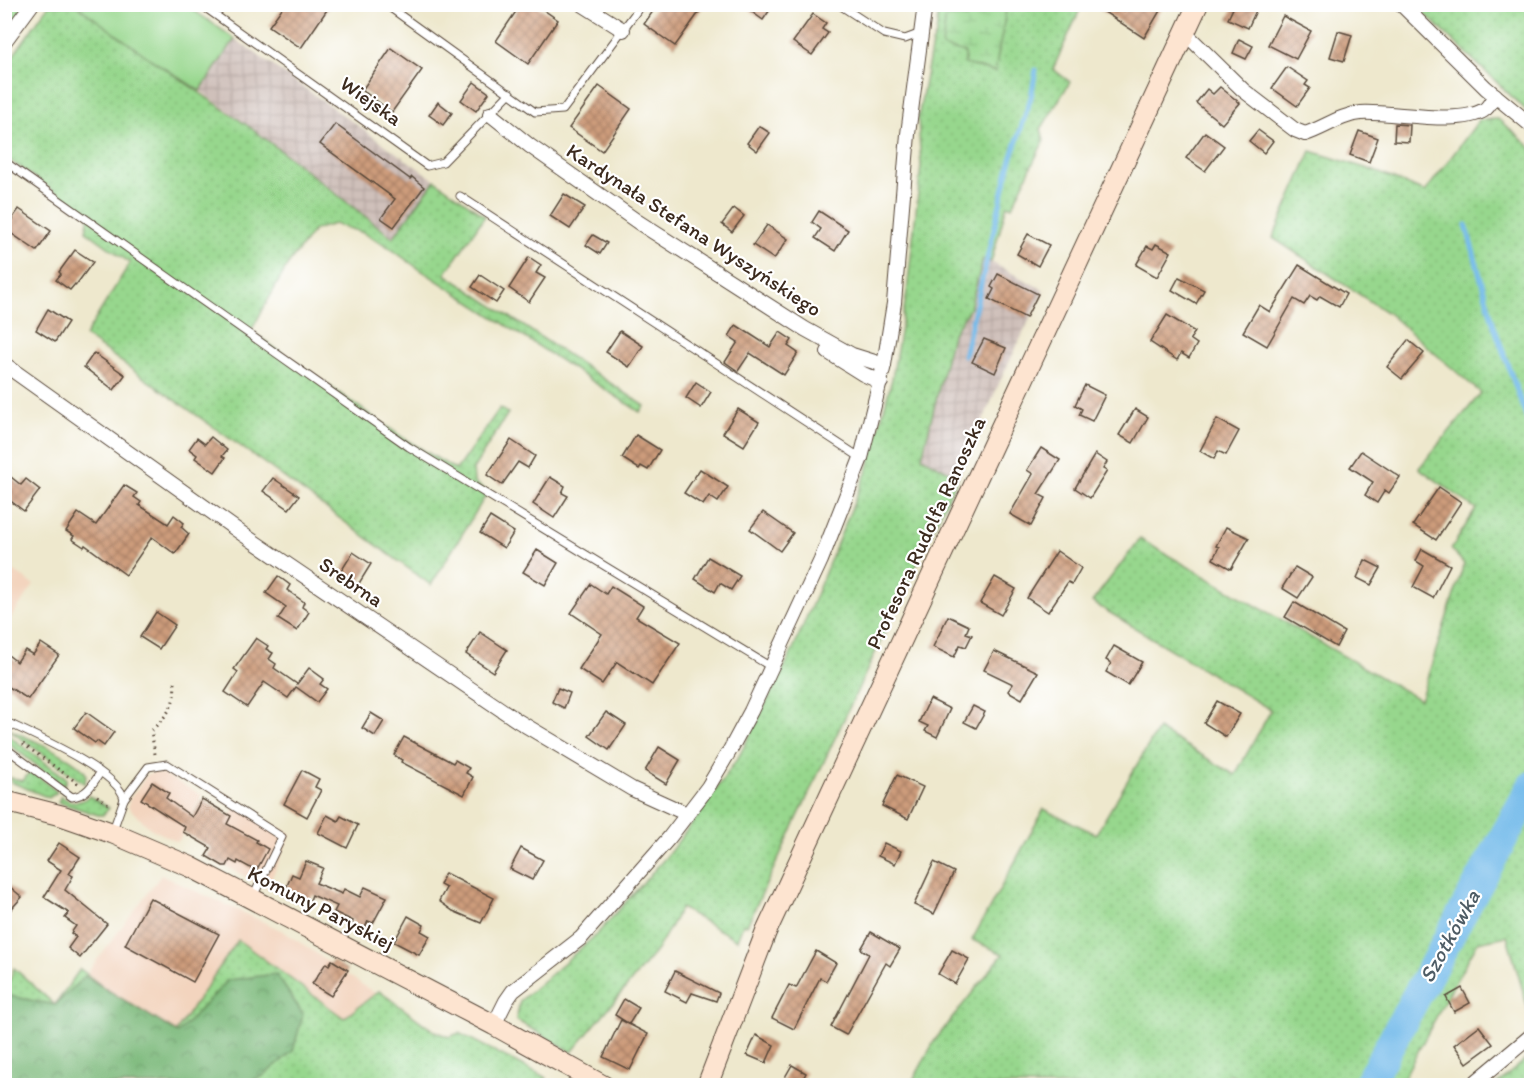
<svg xmlns="http://www.w3.org/2000/svg" width="1536" height="1090" font-family="Itim,sans-serif">
<style>
.built{fill:#f3d4be}
.industrial{fill:url(#industrial-grid)}
.grass{fill:url(#grass-dots);stroke:#698056;stroke-width:1.5}
.forest{fill:url(#forest-crowns);stroke:#5a714b;stroke-width:1.5}
.wetland{fill:url(#wetland-marsh);stroke:#698056;stroke-width:1.5}
.park{fill:#97d78d;stroke:#698056;stroke-width:1.5}
.lines{fill:none;stroke-linecap:round;stroke-linejoin:round}
.stream{stroke:#72baea;stroke-width:5}
.river{stroke:#72baea;stroke-width:30}
.building{fill:url(#building-cross-hatch)}
.lane-casing{stroke:#564638;stroke-width:9}
.street-casing{stroke:#564638;stroke-width:16}
.secondary-casing{stroke:#564638;stroke-width:22}
.path{stroke:#564638;stroke-width:3;stroke-dasharray:1.5 4.5;stroke-linecap:butt}
.lane{stroke:#fff;stroke-width:7}
.street{stroke:#fff;stroke-width:14}
.secondary{stroke:#fde4d0;stroke-width:20}
.labels{text-anchor:middle;stroke-width:4.5;stroke-linejoin:round;paint-order:stroke}
.street-label{font-size:21px;fill:#3b2a1e;stroke:#fff}
.water-label{font-size:22px;font-style:italic;fill:#4e5c65;stroke:#fff}
</style>
<defs>
<pattern id="industrial-grid" width="8" height="8" patternUnits="userSpaceOnUse" patternTransform="scale(1.5)"><rect width="8" height="8" fill="#cfc0ba"/><path d="M0 4h8M4 0v8" fill="none" stroke="#b3a59f"/></pattern>
<pattern id="grass-dots" width="8" height="8" patternUnits="userSpaceOnUse" patternTransform="scale(1.5)"><rect width="8" height="8" fill="#97d78d"/><path d="M2 2h.1M6 6h.1" fill="none" stroke="#83b979" stroke-width="1.8" stroke-linecap="round"/></pattern>
<pattern id="forest-crowns" width="20" height="18" patternUnits="userSpaceOnUse" patternTransform="scale(1.5)"><rect width="20" height="18" fill="#79b878"/><path d="M2 6a3 3 0 1 1 6 0M12 15a3 3 0 1 1 6 0" fill="none" stroke="#649662"/></pattern>
<pattern id="wetland-marsh" width="20" height="14" patternUnits="userSpaceOnUse" patternTransform="scale(1.5)"><rect width="20" height="14" fill="#97d78d"/><path d="M1 5h8M5 5V1M11 12h8M15 12V8" fill="none" stroke="#83b979"/></pattern>
<pattern id="building-cross-hatch" width="8" height="8" patternUnits="userSpaceOnUse" patternTransform="scale(1.5)"><rect width="8" height="8" fill="#cd9c7c"/><path d="M0 0l8 8M0 8l8-8" fill="none" stroke="#a87f65"/></pattern>
</defs>
<rect width="100%" height="100%" fill="#fff"/>
<filter id="ink" filterUnits="userSpaceOnUse"><feTurbulence type="fractalNoise" baseFrequency=".0167" numOctaves="2"/><feDisplacementMap in="SourceGraphic" scale="12" xChannelSelector="R" yChannelSelector="G"/><feConvolveMatrix kernelMatrix="1 2 1 2 8 2 1 2 1" color-interpolation-filters="sRGB"/></filter>
<filter id="wash" filterUnits="userSpaceOnUse"><feTurbulence type="fractalNoise" baseFrequency=".008" numOctaves="4" result="noise"/><feDisplacementMap in="SourceGraphic" scale="24" xChannelSelector="R" yChannelSelector="G"/><feGaussianBlur stdDeviation="1.35" result="paint"/><feColorMatrix in="noise" values="0 0 0 0 0 0 0 0 0 0 0 0 0 0 0 0 0 1.4 0 .05"/><feComposite in="paint" operator="in"/></filter>
<g filter="url(#wash)">
<rect width="100%" height="100%" fill="#eee8cd"/>
<g class="built">
<polygon points="5,565 34,585 5,626"/>
<polygon points="154,772 165,775 202,795 178,842 150,828 128,807 129,800 147,775"/>
<polygon points="236,805 291,834 267,888 208,857"/>
<polygon points="161,875 283,931 376,994 344,1023 178,1033 85,976"/>
</g>
<g class="industrial">
<polygon points="235,39 435,180 393,238 251,128 200,91"/>
<polygon points="983,258 1044,290 1001,379 958,477 922,457 952,335 970,308"/>
</g>
<g class="grass">
<polygon points="5,5 26,5 5,35"/>
<polygon points="49,5 76,5 152,60 251,128 393,238 435,180 485,216 445,274 645,406 640,412 416,267 387,246 361,232 334,224 314,230 287,266 251,331 405,439 456,470 500,408 508,413 473,469 474,482 488,492 431,585 271,468 85,336 130,263 86,231 89,215 5,157 5,67"/>
<polygon points="939,5 1082,5 1053,69 1070,82 1041,129 1044,140 1012,207 1007,205 991,262 983,259 970,308 952,335 922,457 958,477 747,925 743,924 737,940 681,908 657,950 572,1052 516,1020 520,1001 597,934 666,857 697,817 739,756 790,656 813,602 868,468 892,379 907,292 921,166 918,118 932,44 936,35"/>
<polygon points="1415,5 1531,5 1531,115 1428,17"/>
<polygon points="1498,119 1532,148 1531,1019 1507,936 1478,942 1448,995 1400,1085 1253,1085 1230,1074 1217,1086 910,1086 935,1040 1003,954 972,940 1044,809 1096,834 1158,729 1235,775 1271,710 1092,602 1140,539 1420,700 1464,564 1451,549 1476,509 1419,468 1481,393 1388,313 1273,238 1311,151 1372,170 1425,192 1479,120"/>
<path d="M6,728C25,737 77,757 86,774L85,784Z"/>
<polygon points="5,733 66,778 66,781 63,786 5,741"/>
<polygon points="31,770 57,792 49,798 11,782 11,778 23,781"/>
<path d="M61,796C70,803 80,804 89,796L109,808L103,815H98L58,802Z"/>
<polygon points="238,940 344,1018 379,991 434,1031 449,1037 459,1033 547,1078 540,1086 5,1085 4,995 14,968 55,1005 80,969 171,1039"/>
<polygon points="1531,1055 1531,1085 1496,1085"/>
</g>
<polygon class="forest" points="276,974 303,1014 293,1051 263,1076 241,1085 5,1085 5,995 55,1005 85,976 178,1033 228,980"/>
<polygon class="wetland" points="968,5 1007,5 995,72 965,64 965,53 942,47 946,15 967,18"/>
<polygon class="park" points="76,5 186,5 235,39 200,91 152,60"/>
<g class="lines">
<g class="stream">
<polyline points="1466,225 1494,326 1532,433"/>
<polyline points="964,356 1009,166 1031,97 1036,70"/>
</g>
<polyline class="river" points="1367,1086 1532,786"/>
</g>
<g id="blocks">
<g class="building">
<polygon points="285,4 331,4 301,48 269,26"/>
<polygon points="521,4 535,4 558,20 528,64 496,41"/>
<polygon points="658,4 705,4 675,46 644,24"/>
<polygon points="741,4 774,4 763,20"/>
<polygon points="1092,4 1115,4 1124,11 1128,4 1154,4 1161,9 1144,38"/>
<polygon points="1235,4 1259,4 1248,28 1228,19"/>
<polygon points="813,14 826,23 822,29 828,33 812,55 793,42"/>
<polygon points="1283,16 1311,31 1296,59 1268,45"/>
<polygon points="1338,31 1352,35 1344,61 1330,57"/>
<polygon points="1239,39 1253,46 1246,59 1233,53"/>
<polygon points="391,48 422,70 392,112 362,90"/>
<polygon points="1287,67 1308,81 1305,85 1310,88 1297,106 1272,88"/>
<polygon points="474,82 489,93 476,111 461,100"/>
<polygon points="599,86 631,109 602,151 569,128"/>
<polygon points="1220,87 1240,103 1222,124 1196,103 1207,89 1213,94"/>
<polygon points="438,102 452,113 443,125 429,115"/>
<polygon points="335,124 410,179 412,177 424,187 394,227 381,218 395,199 320,144"/>
<polygon points="1395,124 1410,125 1409,142 1394,141"/>
<polygon points="759,126 770,133 757,151 747,143"/>
<polygon points="1258,130 1273,141 1264,153 1249,141"/>
<polygon points="1359,131 1378,138 1369,162 1350,155"/>
<polygon points="1205,132 1224,146 1205,171 1186,158"/>
<polygon points="564,194 585,207 570,229 550,216"/>
<polygon points="734,208 744,216 732,232 722,224"/>
<polygon points="19,209 51,231 37,251 5,229"/>
<polygon points="819,211 848,230 835,251 815,238 821,229 812,222"/>
<polygon points="767,225 788,239 774,259 753,245"/>
<polygon points="1028,234 1049,245 1038,266 1017,254"/>
<polygon points="593,235 607,243 600,254 586,245"/>
<polygon points="1156,244 1171,252 1157,277 1136,265 1147,246 1153,249"/>
<polygon points="75,250 93,262 76,285 75,284 70,290 56,280 61,274 59,272"/>
<polygon points="529,257 541,265 536,273 545,278 529,302 509,288"/>
<polygon points="1299,265 1346,294 1339,307 1320,296 1317,300 1310,296 1304,305 1294,299 1267,346 1243,332 1259,305 1270,312"/>
<polygon points="998,274 1038,294 1026,318 989,299 994,289 991,287"/>
<polygon points="480,275 504,291 496,303 472,287"/>
<polygon points="1179,277 1204,290 1196,304 1172,290"/>
<polygon points="48,309 68,322 55,342 36,330"/>
<polygon points="1167,315 1195,332 1190,339 1197,344 1189,358 1181,353 1177,360 1150,342"/>
<polygon points="736,325 770,347 780,332 792,340 788,346 798,353 784,375 750,353 738,371 725,362 738,342 729,336"/>
<polygon points="620,331 643,346 629,367 606,352"/>
<polygon points="984,339 1006,348 995,373 972,362"/>
<polygon points="1408,340 1424,353 1402,379 1387,367"/>
<polygon points="94,353 125,375 114,390 84,367"/>
<polygon points="696,382 711,392 701,408 686,398"/>
<polygon points="1085,385 1105,395 1092,421 1079,415 1082,409 1075,405"/>
<polygon points="738,409 759,422 744,446 723,433"/>
<polygon points="1135,409 1148,417 1133,443 1119,435"/>
<polygon points="1217,419 1239,431 1226,455 1218,451 1214,459 1200,451"/>
<polygon points="636,435 660,450 648,470 641,466 639,469 622,458"/>
<polygon points="211,437 227,450 222,456 225,458 215,472 195,458 197,455 189,449 197,438 205,444"/>
<polygon points="511,440 535,456 528,468 518,462 502,485 487,475"/>
<polygon points="1041,448 1060,460 1038,494 1046,498 1031,526 1010,514 1033,474 1027,470"/>
<polygon points="1361,451 1400,477 1389,493 1385,490 1377,503 1365,495 1373,482 1350,467"/>
<polygon points="1095,454 1107,462 1103,469 1107,471 1090,498 1075,488"/>
<polygon points="700,469 728,487 718,502 709,496 703,505 684,493"/>
<polygon points="11,477 21,485 26,479 40,490 24,511 4,496 4,486"/>
<polygon points="550,477 565,486 562,493 568,496 554,518 533,504"/>
<polygon points="273,478 299,496 289,509 263,491"/>
<polygon points="124,485 137,493 134,497 141,502 139,505 168,524 174,515 184,523 181,527 189,534 175,554 152,537 126,575 85,545 84,547 72,539 74,536 66,531 78,513 96,525"/>
<polygon points="1439,487 1461,502 1436,540 1413,525"/>
<polygon points="763,512 793,533 780,551 750,529"/>
<polygon points="490,517 514,532 504,548 480,533"/>
<polygon points="1226,527 1249,538 1231,569 1213,559 1219,547 1216,546"/>
<polygon points="1422,549 1450,565 1433,598 1413,587 1424,566 1416,561"/>
<polygon points="537,550 558,563 545,585 523,572"/>
<polygon points="1057,551 1081,568 1072,584 1068,582 1048,612 1027,598"/>
<polygon points="353,552 371,564 358,585 340,573"/>
<polygon points="708,557 740,576 731,590 720,583 715,592 695,579"/>
<polygon points="1365,560 1381,568 1371,585 1357,578"/>
<polygon points="1295,567 1312,577 1298,598 1282,588"/>
<polygon points="278,576 290,585 287,590 304,602 302,607 309,612 297,631 278,619 286,607 266,593"/>
<polygon points="995,577 1016,589 1001,615 980,603"/>
<polygon points="591,584 606,594 611,586 643,606 636,617 680,643 652,685 617,662 602,684 579,669 602,634 571,613"/>
<polygon points="1294,602 1344,632 1336,647 1285,617"/>
<polygon points="156,612 175,625 159,649 140,637"/>
<polygon points="948,616 969,626 966,633 972,635 966,647 960,645 954,657 933,647"/>
<polygon points="480,632 507,650 493,672 466,654"/>
<polygon points="256,638 268,646 266,649 273,653 269,659 276,664 274,668 297,684 309,668 324,679 320,684 327,689 317,702 296,687 288,698 264,682 247,707 225,692 238,672 234,669"/>
<polygon points="41,643 59,655 28,699 4,684 4,652 17,662 25,650 33,655"/>
<polygon points="1114,646 1142,662 1128,685 1106,672 1111,663 1106,660"/>
<polygon points="994,651 1038,672 1022,699 1008,691 1013,684 984,670"/>
<polygon points="558,688 570,693 564,708 552,702"/>
<polygon points="930,699 950,709 937,737 925,731 928,726 919,722"/>
<polygon points="1217,701 1240,714 1226,737 1204,723"/>
<polygon points="973,706 985,712 976,728 964,722"/>
<polygon points="86,712 114,732 104,746 97,741 95,743 74,728"/>
<polygon points="606,712 626,725 609,750 589,736"/>
<polygon points="371,713 384,721 375,736 362,728"/>
<polygon points="404,737 453,763 455,760 469,768 466,773 473,777 464,795 401,762 402,760 394,755"/>
<polygon points="659,747 680,760 666,784 645,771"/>
<polygon points="302,770 319,779 315,787 321,790 307,817 284,804"/>
<polygon points="897,775 923,787 908,819 882,806"/>
<polygon points="152,782 169,793 166,798 192,817 202,799 231,816 227,824 257,840 256,842 268,849 256,871 238,861 237,864 230,860 227,866 223,866 206,856 211,848 183,832 185,827 141,799"/>
<polygon points="327,815 338,821 341,816 358,825 347,848 318,833"/>
<polygon points="59,843 80,857 69,874 73,876 65,890 107,924 80,958 68,948 76,937 71,933 76,926 65,918 69,913 44,897 61,870 47,861"/>
<polygon points="884,843 901,851 895,864 878,856"/>
<polygon points="521,848 543,860 532,880 510,869"/>
<polygon points="306,861 323,868 316,883 342,894 344,889 360,897 365,887 387,897 373,923 368,921 364,930 352,924 353,921 334,912 337,906 312,895 308,905 283,895 292,874 299,877"/>
<polygon points="934,862 954,872 934,914 914,905"/>
<polygon points="445,873 494,898 481,923 453,911 439,901 446,888 440,885"/>
<polygon points="4,882 22,897 4,917"/>
<polygon points="150,898 219,934 193,982 125,945"/>
<polygon points="408,916 424,925 421,931 430,936 419,955 394,942"/>
<polygon points="871,932 900,949 890,966 886,963 846,1035 831,1027 869,954 861,949"/>
<polygon points="952,950 969,959 955,984 938,974"/>
<polygon points="816,951 836,963 826,981 820,978 794,1029 772,1018 789,985 796,988"/>
<polygon points="332,960 348,970 331,996 312,984 326,963 329,965"/>
<polygon points="675,971 719,993 716,1001 692,993 687,1002 665,991"/>
<polygon points="1462,988 1470,1003 1454,1012 1446,997"/>
<polygon points="624,999 639,1008 629,1024 615,1015"/>
<polygon points="621,1020 648,1034 630,1070 603,1057"/>
<polygon points="1479,1026 1493,1044 1467,1063 1454,1045"/>
<polygon points="756,1035 774,1045 766,1063 747,1055"/>
<polygon points="792,1065 806,1073 799,1086 780,1086"/>
</g>
</g>
</g>
<g filter="url(#ink)">
<use href="#blocks" fill-opacity="0" stroke="#564638" stroke-width="1.5"/>
<g class="lines">
<defs>
<g id="lane">
<polyline points="200,4 427,166 443,162 510,93"/>
<polyline points="385,4 535,112 563,110 642,4"/>
<polyline points="838,4 884,34 905,39 921,33"/>
<polyline points="4,161 409,447 771,667"/>
<polyline points="460,196 861,458"/>
<path d="M4,721C29,733 120,772 124,799L113,830"/>
<path d="M4,747L72,797C86,796 93,784 100,773"/>
<polyline points="124,799 148,767 167,764 282,837 253,897"/>
</g>
<g id="street">
<polyline points="582,4 623,30"/>
<polyline points="1401,4 1486,88 1532,126"/>
<path d="M1185,33L1243,90L1295,130L1305,134C1324,128 1340,115 1361,113C1392,111 1459,126 1484,110C1489,107 1492,100 1495,95"/>
<polyline points="4,42 32,4"/>
<polyline points="490,114 530,146 638,222 805,329 852,355 884,365"/>
<polyline points="828,352 863,374 881,382"/>
<polyline points="4,364 244,535 518,721 632,789 687,814"/>
<polyline points="494,1025 506,1001 513,991 581,938 669,838 708,787 730,750 751,711 821,560 861,458 884,365 894,303 908,134 925,4"/>
<polyline points="1471,1086 1532,1035"/>
</g>
<g id="secondary">
<polyline points="4,801 63,816 112,833 191,867 494,1025 604,1086"/>
<polyline points="707,1086 766,932 1198,4"/>
</g>
</defs>
<use href="#lane" class="lane-casing"/>
<use href="#street" class="street-casing"/>
<use href="#secondary" class="secondary-casing"/>
<g class="path">
<polyline points="23,744 79,784"/>
<path d="M155,754L151,731C171,711 175,706 175,678"/>
<polyline points="97,796 111,806"/>
</g>
<use href="#lane" class="lane"/>
<use href="#street" class="street"/>
<use href="#secondary" class="secondary"/>
</g>
</g>
<g class="labels">
<g class="street-label">
<text transform="translate(371 101) rotate(35)" y="7">Wiejska</text>
<text transform="translate(694 230) rotate(33)" y="7">Kardynała Stefana Wyszyńskiego</text>
<text transform="translate(926 533) rotate(-65)" y="7">Profesora Rudolfa Ranoszka</text>
<text transform="translate(351 582) rotate(34)" y="7">Srebrna</text>
<text transform="translate(321 908) rotate(27)" y="7">Komuny Paryskiej</text>
</g>
<g class="water-label">
<text transform="translate(1449 936) rotate(-61)" y="8">Szotkówka</text>
</g>
</g>
<rect width="1536" height="1090" fill="none" stroke="#fff" stroke-width="24"/>
</svg>
